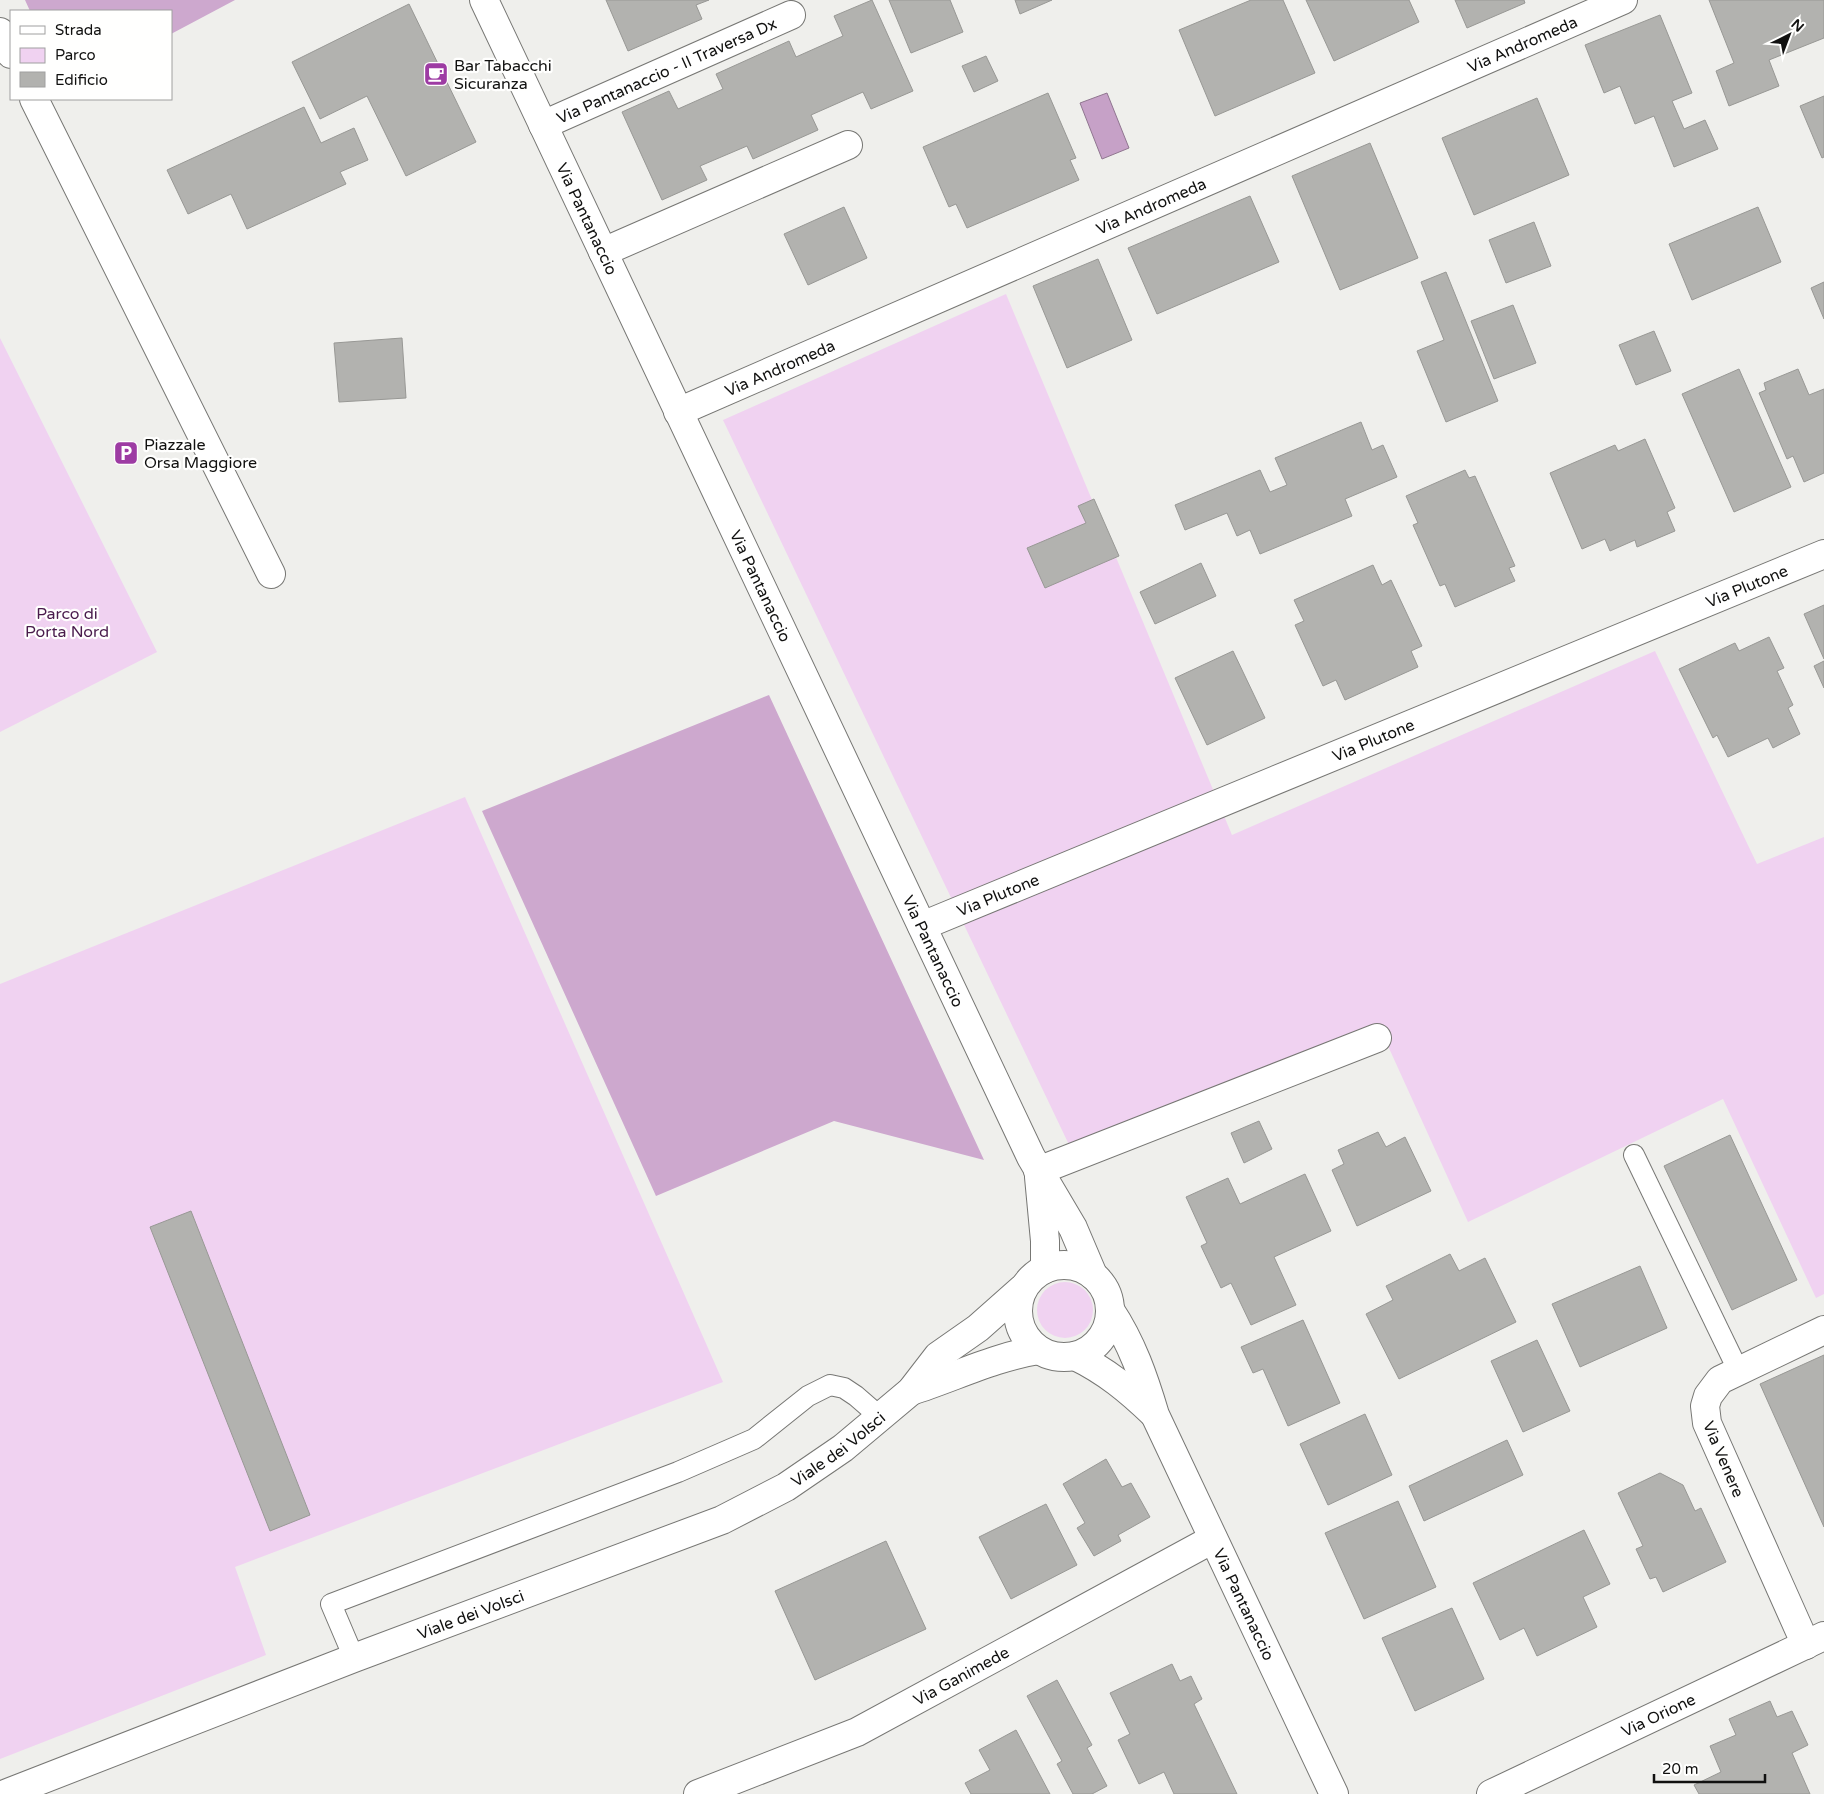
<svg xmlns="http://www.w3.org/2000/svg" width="1824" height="1794" font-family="'Varela Round',sans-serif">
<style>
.green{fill:#f0d2f1}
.forest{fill:#cda8ce}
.water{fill:#c6a1c7;stroke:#907690}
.building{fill:#b2b2af;stroke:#989895}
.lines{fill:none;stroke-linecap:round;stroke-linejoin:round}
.service-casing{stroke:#777774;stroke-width:22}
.minor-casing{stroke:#777774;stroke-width:30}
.tertiary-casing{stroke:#777774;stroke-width:30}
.service{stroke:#fff;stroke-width:20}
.minor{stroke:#fff;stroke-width:28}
.tertiary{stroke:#fff;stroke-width:28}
.labels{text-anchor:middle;stroke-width:4.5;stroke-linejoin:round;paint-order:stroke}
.street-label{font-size:16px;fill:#111110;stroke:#fffffe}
.poi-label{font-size:16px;fill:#111110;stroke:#fffffe;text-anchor:start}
.park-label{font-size:16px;fill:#491b4c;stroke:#fffffe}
</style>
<rect width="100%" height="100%" fill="#efefec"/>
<g class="green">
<polygon points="1006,294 1232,835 1655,651 1757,864 1824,837 1824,1294 1816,1298 1723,1099 1468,1222 1378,1024 1072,1151 723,420"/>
<polygon points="0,338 157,652 0,732"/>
<polygon points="465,797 723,1382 235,1567 266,1655 0,1759 0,984"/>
<circle cx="1065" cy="1310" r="28"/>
</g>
<g class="forest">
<polygon points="25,0 235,0 171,34 171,11 30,11"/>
<polygon points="769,695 984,1160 834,1121 656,1196 482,811"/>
</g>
<polygon class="water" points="1107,93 1129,148 1102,159 1080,103"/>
<g class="building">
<polygon points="606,0 709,0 696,5 702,19 628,51"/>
<polygon points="872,0 913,91 871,109 863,92 811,115 818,130 753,159 747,146 700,166 707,180 662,200 622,112 669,91 678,109 723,89 716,74 789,41 796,57 843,36 834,16"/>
<polygon points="889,0 950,0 963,32 911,53"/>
<polygon points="1015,0 1052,0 1020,14"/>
<polygon points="1251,0 1283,0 1315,73 1215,116 1179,30"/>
<polygon points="1306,0 1409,0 1419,22 1334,61"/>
<polygon points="1455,0 1524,0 1525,3 1467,28"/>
<polygon points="1709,0 1824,0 1824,38 1769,60 1779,86 1729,106 1716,71 1734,63"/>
<polygon points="409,4 476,142 406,176 367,96 320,119 292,62"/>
<polygon points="1660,15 1692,93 1672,101 1684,129 1705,120 1718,149 1674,167 1654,116 1635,124 1620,86 1604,93 1585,45"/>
<polygon points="986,56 998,81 974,92 962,66"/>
<polygon points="1048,93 1076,158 1070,160 1079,180 967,228 956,204 949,207 923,147"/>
<polygon points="1824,96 1824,157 1822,158 1800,106"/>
<polygon points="1537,98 1569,175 1474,215 1442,138"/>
<polygon points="304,107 321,143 354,128 368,160 340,172 346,184 247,229 231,194 188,214 167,170"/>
<polygon points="1370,143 1418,258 1340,290 1292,176"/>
<polygon points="1250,196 1279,262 1157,314 1128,248"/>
<polygon points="844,207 867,258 808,285 784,234"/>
<polygon points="1758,207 1781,262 1692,300 1669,244"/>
<polygon points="1534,222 1551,266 1506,283 1489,240"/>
<polygon points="1098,259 1132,340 1067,368 1033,286"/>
<polygon points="1446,272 1498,401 1446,422 1417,351 1444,340 1421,282"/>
<polygon points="1824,282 1824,319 1811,288"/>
<polygon points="1513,305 1536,363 1494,379 1471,321"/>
<polygon points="1654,331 1671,371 1636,385 1619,345"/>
<polygon points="402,338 406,398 339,402 334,343"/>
<polygon points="1739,369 1791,487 1734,512 1682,394"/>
<polygon points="1798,369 1809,395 1824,389 1824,473 1804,482 1793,456 1787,459 1759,393 1766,390 1764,383"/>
<polygon points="1361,422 1372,450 1383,445 1397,477 1345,499 1352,516 1260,554 1250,530 1237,536 1227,513 1185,530 1175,505 1260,470 1270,492 1287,485 1275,458"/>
<polygon points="1645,439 1675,508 1667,512 1675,531 1637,547 1635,540 1610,551 1605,539 1582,549 1550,473 1615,445 1618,451"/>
<polygon points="1465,470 1469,478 1475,476 1515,566 1509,568 1515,581 1455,607 1445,584 1440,586 1413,525 1418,523 1406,496"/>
<polygon points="1094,499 1119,556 1045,588 1027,548 1086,523 1078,506"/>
<polygon points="1201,563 1216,596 1155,624 1140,592"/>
<polygon points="1373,565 1382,585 1391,580 1422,646 1411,651 1418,667 1345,700 1336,680 1323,686 1295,625 1304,621 1294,600"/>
<polygon points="1824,605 1824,659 1804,614"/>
<polygon points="1769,637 1784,668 1777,671 1793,705 1788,708 1800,734 1773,748 1768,738 1728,757 1717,735 1713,738 1679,669 1735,643 1739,651"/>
<polygon points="1233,651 1265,718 1207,745 1175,678"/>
<polygon points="1824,661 1824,688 1814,666"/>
<polygon points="1259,1121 1272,1149 1244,1163 1231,1133"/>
<polygon points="1378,1132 1386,1147 1405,1137 1431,1191 1357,1226 1332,1170 1344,1164 1338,1150"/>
<polygon points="1730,1135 1797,1280 1732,1310 1664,1166"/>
<polygon points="1305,1174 1331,1231 1274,1257 1296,1305 1251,1325 1231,1283 1221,1288 1201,1246 1207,1243 1186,1197 1228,1178 1240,1204"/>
<polygon points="191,1211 310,1515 270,1531 150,1227"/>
<polygon points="1450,1254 1459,1271 1485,1258 1516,1322 1399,1379 1366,1314 1393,1300 1386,1286"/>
<polygon points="1640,1266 1667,1328 1580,1367 1552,1304"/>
<polygon points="1303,1320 1340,1403 1288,1426 1263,1369 1253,1373 1241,1347"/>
<polygon points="1537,1340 1570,1411 1523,1432 1491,1361"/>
<polygon points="1824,1355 1824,1527 1760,1384"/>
<polygon points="1365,1414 1392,1475 1328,1505 1300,1444"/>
<polygon points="1507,1440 1523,1475 1424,1521 1409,1486"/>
<polygon points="1106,1459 1122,1487 1131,1483 1150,1517 1118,1535 1121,1541 1094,1556 1077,1528 1085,1523 1063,1484"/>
<polygon points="1660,1473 1683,1485 1695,1511 1701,1508 1726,1562 1663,1592 1656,1577 1650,1579 1636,1549 1643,1546 1618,1493"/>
<polygon points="1398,1501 1436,1587 1364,1619 1325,1533"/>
<polygon points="1046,1504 1077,1565 1011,1599 979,1537"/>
<polygon points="1584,1530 1610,1584 1583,1597 1597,1627 1537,1656 1524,1628 1500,1640 1473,1583"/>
<polygon points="886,1541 926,1629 815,1680 775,1591"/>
<polygon points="1452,1608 1484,1679 1415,1711 1382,1638"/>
<polygon points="1172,1664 1180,1681 1191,1676 1202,1699 1194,1704 1237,1794 1174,1794 1164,1772 1139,1784 1118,1740 1130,1734 1110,1693"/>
<polygon points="1057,1680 1092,1745 1087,1748 1107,1786 1092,1794 1073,1794 1057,1764 1062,1761 1027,1696"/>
<polygon points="1770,1701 1777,1717 1792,1711 1808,1745 1792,1753 1810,1794 1699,1794 1694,1785 1721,1772 1710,1746 1736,1735 1729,1719"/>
<polygon points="1016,1730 1050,1794 971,1794 965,1783 990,1770 979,1750"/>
</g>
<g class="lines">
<defs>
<g id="service">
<polyline points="1634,1155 1738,1370"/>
<polyline points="354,1658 331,1604 678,1472 754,1439 808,1396 830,1385 844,1388 856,1396 879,1416"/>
</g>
<g id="minor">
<polyline points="0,32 11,54"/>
<polyline points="34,99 271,574"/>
<path id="s1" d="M543,125L791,15"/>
<polyline points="603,252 848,145"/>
<path id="s2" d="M678,412L1623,0"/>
<path id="s3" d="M922,926L1824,554"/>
<polyline points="1038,1171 1377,1038"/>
<polyline points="1806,1645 1707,1423 1705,1406 1708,1396 1720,1380 1824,1330"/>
<path id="s4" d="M698,1794L857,1732L1213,1539"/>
<path id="s5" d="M1491,1794L1824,1636"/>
</g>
<g id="tertiary">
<path id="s6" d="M484,0L1031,1157L1073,1228L1093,1275"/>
<polyline points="1039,1177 1045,1241 1045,1269"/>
<circle cx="1064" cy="1311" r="46"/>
<path id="s7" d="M1110,1310C1132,1343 1144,1378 1155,1415L1334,1794"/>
<path d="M1075,1356C1106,1371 1129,1390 1154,1414"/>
<path d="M911,1391C955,1377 994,1357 1039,1350"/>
<path id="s8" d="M5,1794L354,1658L722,1520L786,1487L843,1448L911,1391L938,1356L978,1328L1022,1289"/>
</g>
</defs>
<use href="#service" class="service-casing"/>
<use href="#minor" class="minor-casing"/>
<use href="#tertiary" class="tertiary-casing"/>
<use href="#service" class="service"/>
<use href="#minor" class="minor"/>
<use href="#tertiary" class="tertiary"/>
</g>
<defs>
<symbol id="cafe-square" viewBox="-11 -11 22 22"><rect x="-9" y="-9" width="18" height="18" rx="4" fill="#9d3ba3" stroke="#fffffe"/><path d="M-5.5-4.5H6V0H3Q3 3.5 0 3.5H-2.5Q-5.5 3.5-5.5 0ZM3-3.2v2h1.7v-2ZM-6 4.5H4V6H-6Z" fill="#fff"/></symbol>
<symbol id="parking-square" viewBox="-11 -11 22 22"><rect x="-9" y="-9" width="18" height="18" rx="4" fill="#9d3ba3" stroke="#fffffe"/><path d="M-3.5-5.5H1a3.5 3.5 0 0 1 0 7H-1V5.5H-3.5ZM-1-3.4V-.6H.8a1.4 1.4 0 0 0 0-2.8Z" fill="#fff"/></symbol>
</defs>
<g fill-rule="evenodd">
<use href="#cafe-square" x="422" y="60" width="28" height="28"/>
<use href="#parking-square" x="112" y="439" width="28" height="28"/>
</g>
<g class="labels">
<g class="street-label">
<text dy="6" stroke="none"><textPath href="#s2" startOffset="921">Via Andromeda</textPath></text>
<text dy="6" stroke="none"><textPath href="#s1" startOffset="135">Via Pantanaccio - II Traversa Dx</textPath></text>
<text dy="6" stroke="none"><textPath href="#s2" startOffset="516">Via Andromeda</textPath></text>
<text dy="6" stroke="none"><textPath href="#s6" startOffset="242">Via Pantanaccio</textPath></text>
<text dy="6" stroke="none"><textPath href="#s2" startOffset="111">Via Andromeda</textPath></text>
<text dy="6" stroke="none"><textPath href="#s6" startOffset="648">Via Pantanaccio</textPath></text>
<text dy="6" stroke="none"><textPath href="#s3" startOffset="892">Via Plutone</textPath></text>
<text dy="6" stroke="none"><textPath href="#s3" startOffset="488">Via Plutone</textPath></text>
<text dy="6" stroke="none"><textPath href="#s3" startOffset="82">Via Plutone</textPath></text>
<text dy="6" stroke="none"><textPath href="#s6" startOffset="1052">Via Pantanaccio</textPath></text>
<text dy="6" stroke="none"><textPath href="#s8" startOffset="904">Viale dei Volsci</textPath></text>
<text transform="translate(1724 1459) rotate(67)" y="6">Via Venere</text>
<text dy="6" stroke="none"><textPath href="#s7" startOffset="324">Via Pantanaccio</textPath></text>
<text dy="6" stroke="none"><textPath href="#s8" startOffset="499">Viale dei Volsci</textPath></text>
<text dy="6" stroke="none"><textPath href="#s4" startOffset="289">Via Ganimede</textPath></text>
<text dy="6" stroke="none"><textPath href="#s5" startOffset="185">Via Orione</textPath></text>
</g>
<g class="poi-label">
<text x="454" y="71">Bar Tabacchi<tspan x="454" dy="18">Sicuranza</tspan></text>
<text x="144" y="450">Piazzale<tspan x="144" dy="18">Orsa Maggiore</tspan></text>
</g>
<g class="park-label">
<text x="67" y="619">Parco di<tspan x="67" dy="18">Porta Nord</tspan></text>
</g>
</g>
<rect x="10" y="10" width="162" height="90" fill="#fffffe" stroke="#a0a09f"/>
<rect x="20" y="26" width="25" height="8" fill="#ffffff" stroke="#a0a09f"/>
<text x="55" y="35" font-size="15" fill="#111110">Strada</text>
<rect x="20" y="48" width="25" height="15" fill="#f0d2f1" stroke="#a0a09f"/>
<text x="55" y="60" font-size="15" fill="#111110">Parco</text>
<rect x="20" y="72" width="25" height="15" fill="#b2b2af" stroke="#a0a09f"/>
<text x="55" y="85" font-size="15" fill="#111110">Edificio</text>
<g transform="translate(1789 35) rotate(42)" stroke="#fffffe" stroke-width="4" paint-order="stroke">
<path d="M0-4L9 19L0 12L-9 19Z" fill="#111110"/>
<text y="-8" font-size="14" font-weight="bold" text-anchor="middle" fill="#111110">N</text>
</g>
<path d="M1654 1774v8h111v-8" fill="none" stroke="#111110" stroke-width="2.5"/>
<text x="1662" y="1774" font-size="15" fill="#111110" stroke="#fffffe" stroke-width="4" paint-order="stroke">20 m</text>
</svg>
